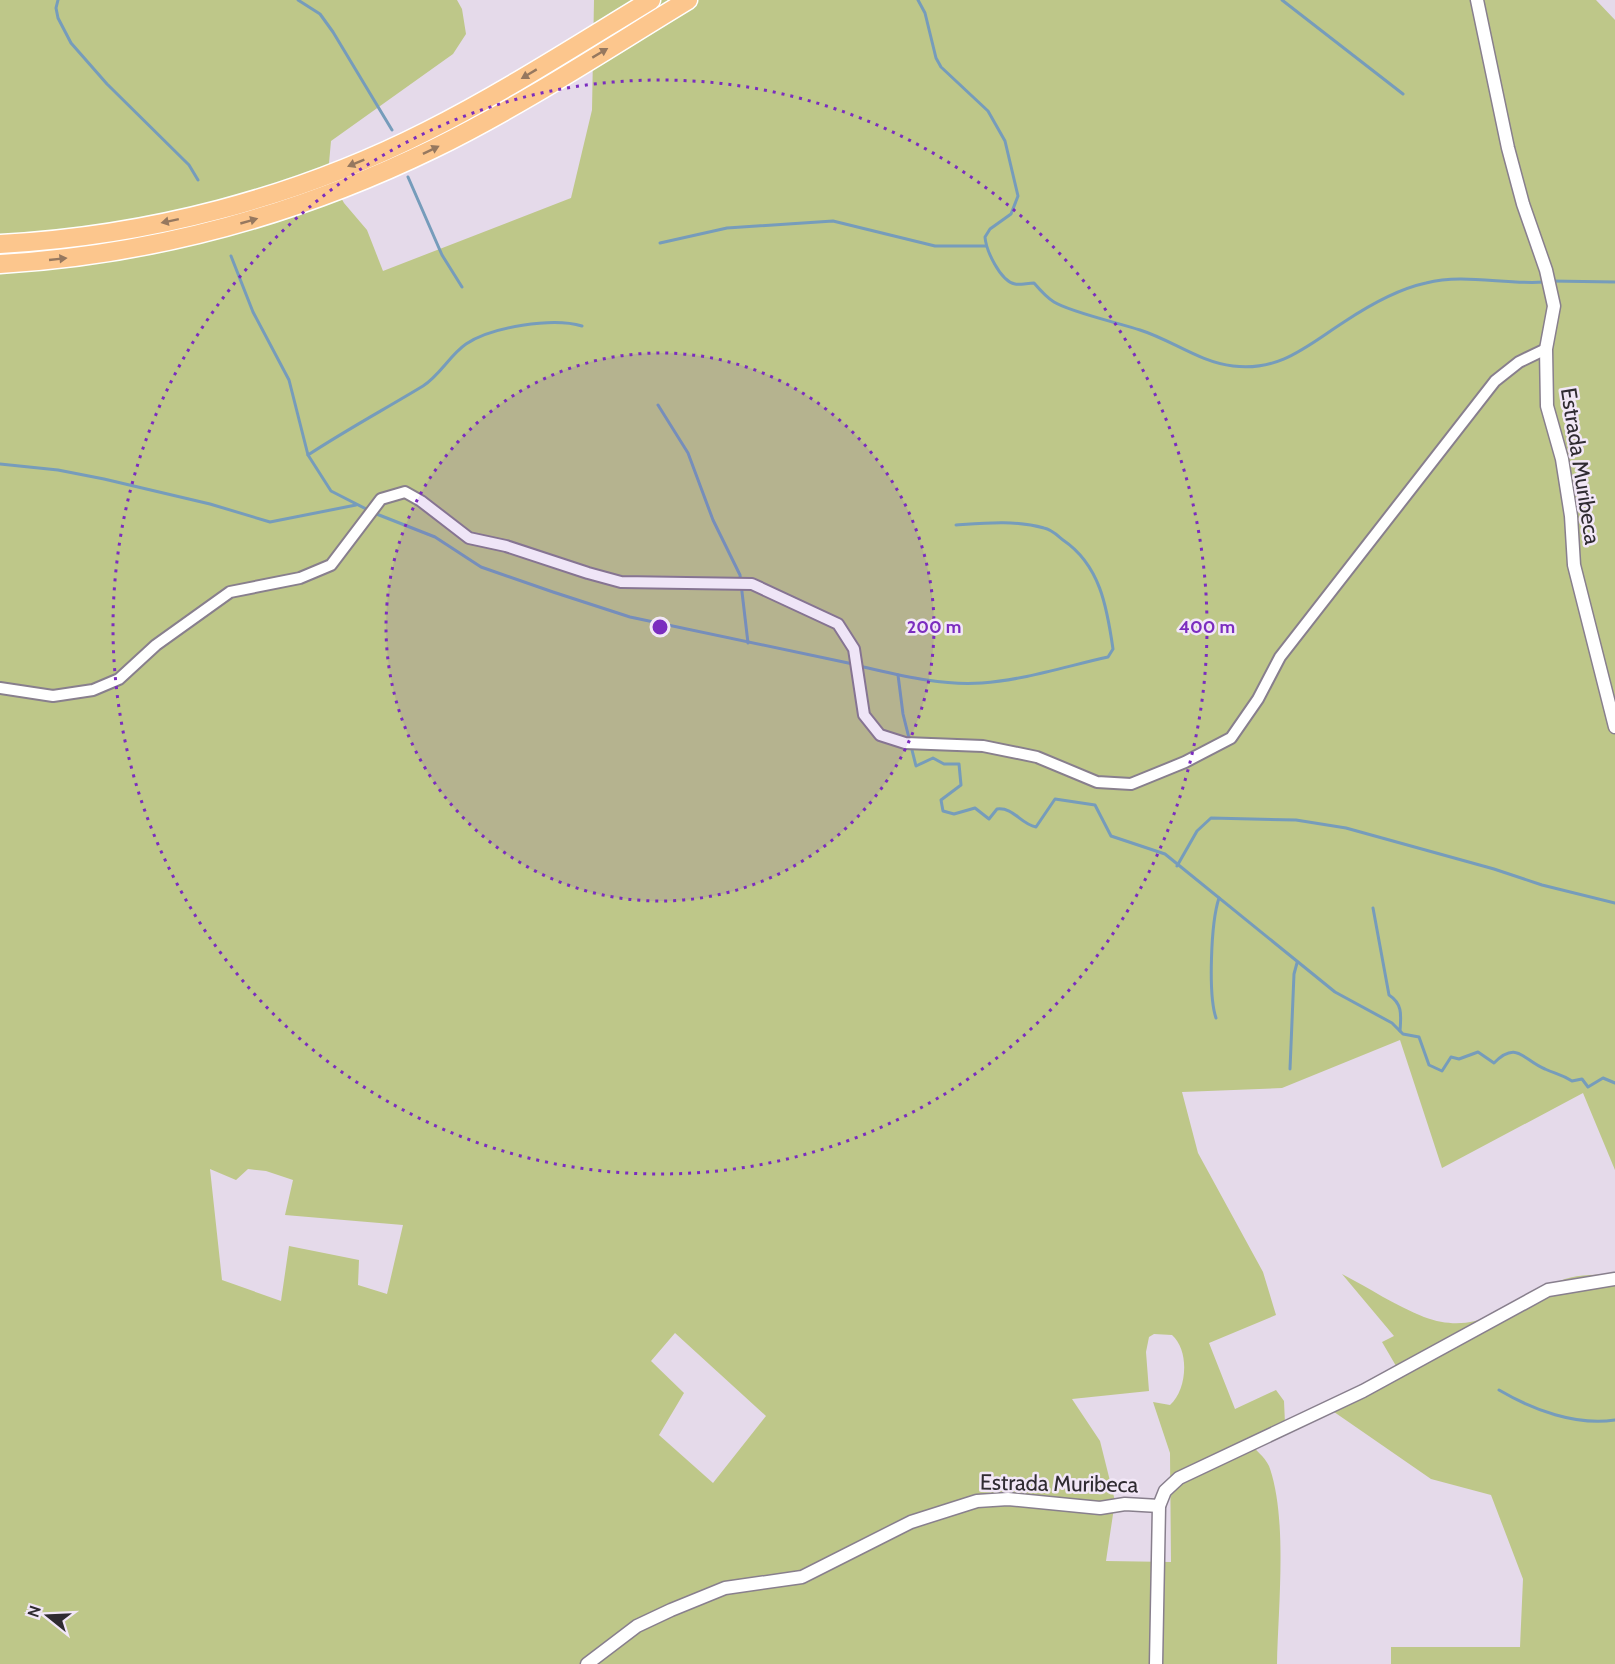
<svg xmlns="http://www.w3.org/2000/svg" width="1615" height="1664" font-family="Cabin,sans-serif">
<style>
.green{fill:#bec789;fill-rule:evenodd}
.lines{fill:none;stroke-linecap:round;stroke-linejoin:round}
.stream{stroke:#769cbb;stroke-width:3}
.minor-casing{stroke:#887f8d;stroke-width:14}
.tertiary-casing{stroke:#887f8d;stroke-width:15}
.motorway-casing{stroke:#fff;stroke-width:21}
.minor{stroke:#fff;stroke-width:10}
.tertiary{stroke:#fff;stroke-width:12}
.motorway{stroke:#fcc68d;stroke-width:18}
.oneway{fill:#96785f}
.ring{fill:none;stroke:#7b2cbf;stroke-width:3;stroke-dasharray:3 6}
.labels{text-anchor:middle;stroke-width:5;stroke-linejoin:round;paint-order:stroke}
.street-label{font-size:22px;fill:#2f2b31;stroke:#f2e7f7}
.centre{fill:#7b2cbf;stroke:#f2e7f7;stroke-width:3}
.ring-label{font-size:18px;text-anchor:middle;font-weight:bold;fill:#7b2cbf;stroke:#f2e7f7;stroke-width:5;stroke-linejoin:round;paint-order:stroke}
</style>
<rect width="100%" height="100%" fill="#e5daea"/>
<g class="green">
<path d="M0,0H457L462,9L466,34L453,54L331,141L328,174L344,203L367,230L383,271L571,198L592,110L594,0H1596L1615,20V1170L1583,1093L1442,1168L1400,1040L1282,1088L1182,1092L1198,1153L1263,1272L1276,1315L1209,1343L1235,1409L1276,1390L1284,1401L1285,1424L1247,1442C1254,1448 1265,1457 1269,1466C1288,1518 1278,1608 1277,1664H0ZM210,1169L236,1180L248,1169L266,1171L293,1180L285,1215L403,1225L387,1294L358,1285L359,1260L289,1246L281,1301L222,1280ZM675,1333L766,1416L713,1483L659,1435L684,1393L651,1361ZM1154,1334L1172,1335C1190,1351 1187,1390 1170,1405L1153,1402L1170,1453L1171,1562L1106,1561L1115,1501L1100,1441L1072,1399L1149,1391L1146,1352L1149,1337Z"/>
<path d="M1342,1274C1369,1288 1396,1306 1424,1317C1483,1339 1514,1297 1565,1279C1580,1274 1599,1275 1615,1274V1664H1391V1647H1520L1523,1579L1491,1495L1431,1479L1324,1405L1399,1371L1382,1342L1394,1336Z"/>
</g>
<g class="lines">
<g class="stream">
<polyline points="58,0 56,8 58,18 71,43 107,84 189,165 198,180"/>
<polyline points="298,0 320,14 333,32 392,130"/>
<path d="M918,0L925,13L936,58L941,67L988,111L1005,141L1018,196L1011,214L990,229L985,237C986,250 1000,281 1015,284C1020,285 1028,283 1034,283C1040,290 1046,297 1054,302C1070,312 1119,323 1140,330C1172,340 1199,362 1233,366C1280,372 1308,345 1344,322C1368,306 1398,289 1426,283C1464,273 1505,285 1544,282"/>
<polyline points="1282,0 1403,94"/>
<polyline points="408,177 442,255 462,287"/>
<polyline points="660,243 727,228 833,221 935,246 986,246"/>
<polyline points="231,256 253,312 289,380 308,455 331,491 374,513 435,537 481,567 553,592 630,617 853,664"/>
<polyline points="1551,281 1615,282"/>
<polyline points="658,405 688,453 713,520 740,575 748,643"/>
<path d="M308,455C346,430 385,409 423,386C440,375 450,355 466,344C491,327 553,317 582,326"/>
<polyline points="0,464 58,470 104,479 210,504 270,522 356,505"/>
<path d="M859,666C899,675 940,686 982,683C1024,680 1067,666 1108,657L1113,649C1107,607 1100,565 1063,540C1057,535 1051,529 1044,528C1015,520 985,523 956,525"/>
<path d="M898,675L903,714L916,766L933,758L944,764H959L961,785L941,800L943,811L954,814L975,808L989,819L997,809C1014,807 1020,824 1036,827L1055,799L1095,805L1111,836L1165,854L1335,992L1392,1023L1403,1034L1419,1037L1429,1065L1442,1071L1451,1057L1459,1059L1478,1052L1494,1063C1517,1040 1523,1060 1545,1069C1556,1074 1561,1074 1572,1081L1582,1079L1588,1087L1603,1078L1615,1083"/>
<polyline points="1177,866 1197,831 1211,818 1296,820 1346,828 1494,869 1542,885 1615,903"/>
<path d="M1373,908L1389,995C1403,1004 1401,1016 1400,1031"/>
<path d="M1216,1018C1208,994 1211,922 1219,898"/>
<polyline points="1290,1069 1294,974 1297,963"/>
<path d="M1499,1390C1533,1410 1576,1426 1615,1420"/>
</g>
<defs>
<polyline id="minor" points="0,688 53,696 93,690 119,679 156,645 230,592 300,578 331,565 381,499 405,492 421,501 469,538 506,546 588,573 621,582 752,584 838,624 854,649 864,715 880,735 905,743 983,746 1037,757 1097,782 1131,784 1185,762 1231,738 1258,699 1280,657 1495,381 1519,362 1546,349"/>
<g id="tertiary">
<polyline points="1477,0 1508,148 1523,204 1546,270 1554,306 1546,349 1547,406 1562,459 1571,516 1574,565 1615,727"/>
<polyline points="587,1664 637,1626 671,1610 725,1588 802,1577 911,1522 977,1501 1008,1499 1100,1508 1125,1504 1159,1506"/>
<polyline points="1156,1664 1159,1506 1165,1491 1179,1478 1363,1391 1548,1290 1615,1279"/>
</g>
<g id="motorway">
<path d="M0,244C148,236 295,198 427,131C504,92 577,45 651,0"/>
<path d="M0,264C150,255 297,215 433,149C521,106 604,51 688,0"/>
</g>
</defs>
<use href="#minor" class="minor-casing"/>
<use href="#tertiary" class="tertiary-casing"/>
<use href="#motorway" class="motorway-casing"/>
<use href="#minor" class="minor"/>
<use href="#tertiary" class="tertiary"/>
<use href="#motorway" class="motorway"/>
</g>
<defs><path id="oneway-solid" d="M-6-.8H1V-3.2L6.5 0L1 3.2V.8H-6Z" transform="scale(1.5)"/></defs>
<g class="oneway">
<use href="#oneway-solid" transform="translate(600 53) rotate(-31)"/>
<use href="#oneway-solid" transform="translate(529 74) rotate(149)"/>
<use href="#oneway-solid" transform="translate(431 150) rotate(-26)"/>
<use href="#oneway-solid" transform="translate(356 163) rotate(158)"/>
<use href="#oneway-solid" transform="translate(170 221) rotate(168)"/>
<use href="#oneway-solid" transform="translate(249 221) rotate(-16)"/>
<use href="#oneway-solid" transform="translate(58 259) rotate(-6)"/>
</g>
<circle cx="660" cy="627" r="274" fill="#7b2cbf" fill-opacity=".12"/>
<g class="ring">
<circle cx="660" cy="627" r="274"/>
<circle cx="660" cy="627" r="547"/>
</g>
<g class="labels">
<g class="street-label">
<text transform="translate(1581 466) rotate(81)" y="8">Estrada Muribeca</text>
<text transform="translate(1059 1483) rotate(1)" y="8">Estrada Muribeca</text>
</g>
</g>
<circle cx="660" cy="627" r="9" class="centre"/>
<g class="ring-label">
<text x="934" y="633">200 m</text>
<text x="1207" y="633">400 m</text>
</g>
<g transform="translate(48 1616) rotate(288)" stroke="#f2e7f7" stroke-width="4.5" paint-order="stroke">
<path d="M0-4.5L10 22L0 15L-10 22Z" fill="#2f2b31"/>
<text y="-9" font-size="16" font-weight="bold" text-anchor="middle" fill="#2f2b31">N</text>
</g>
</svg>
